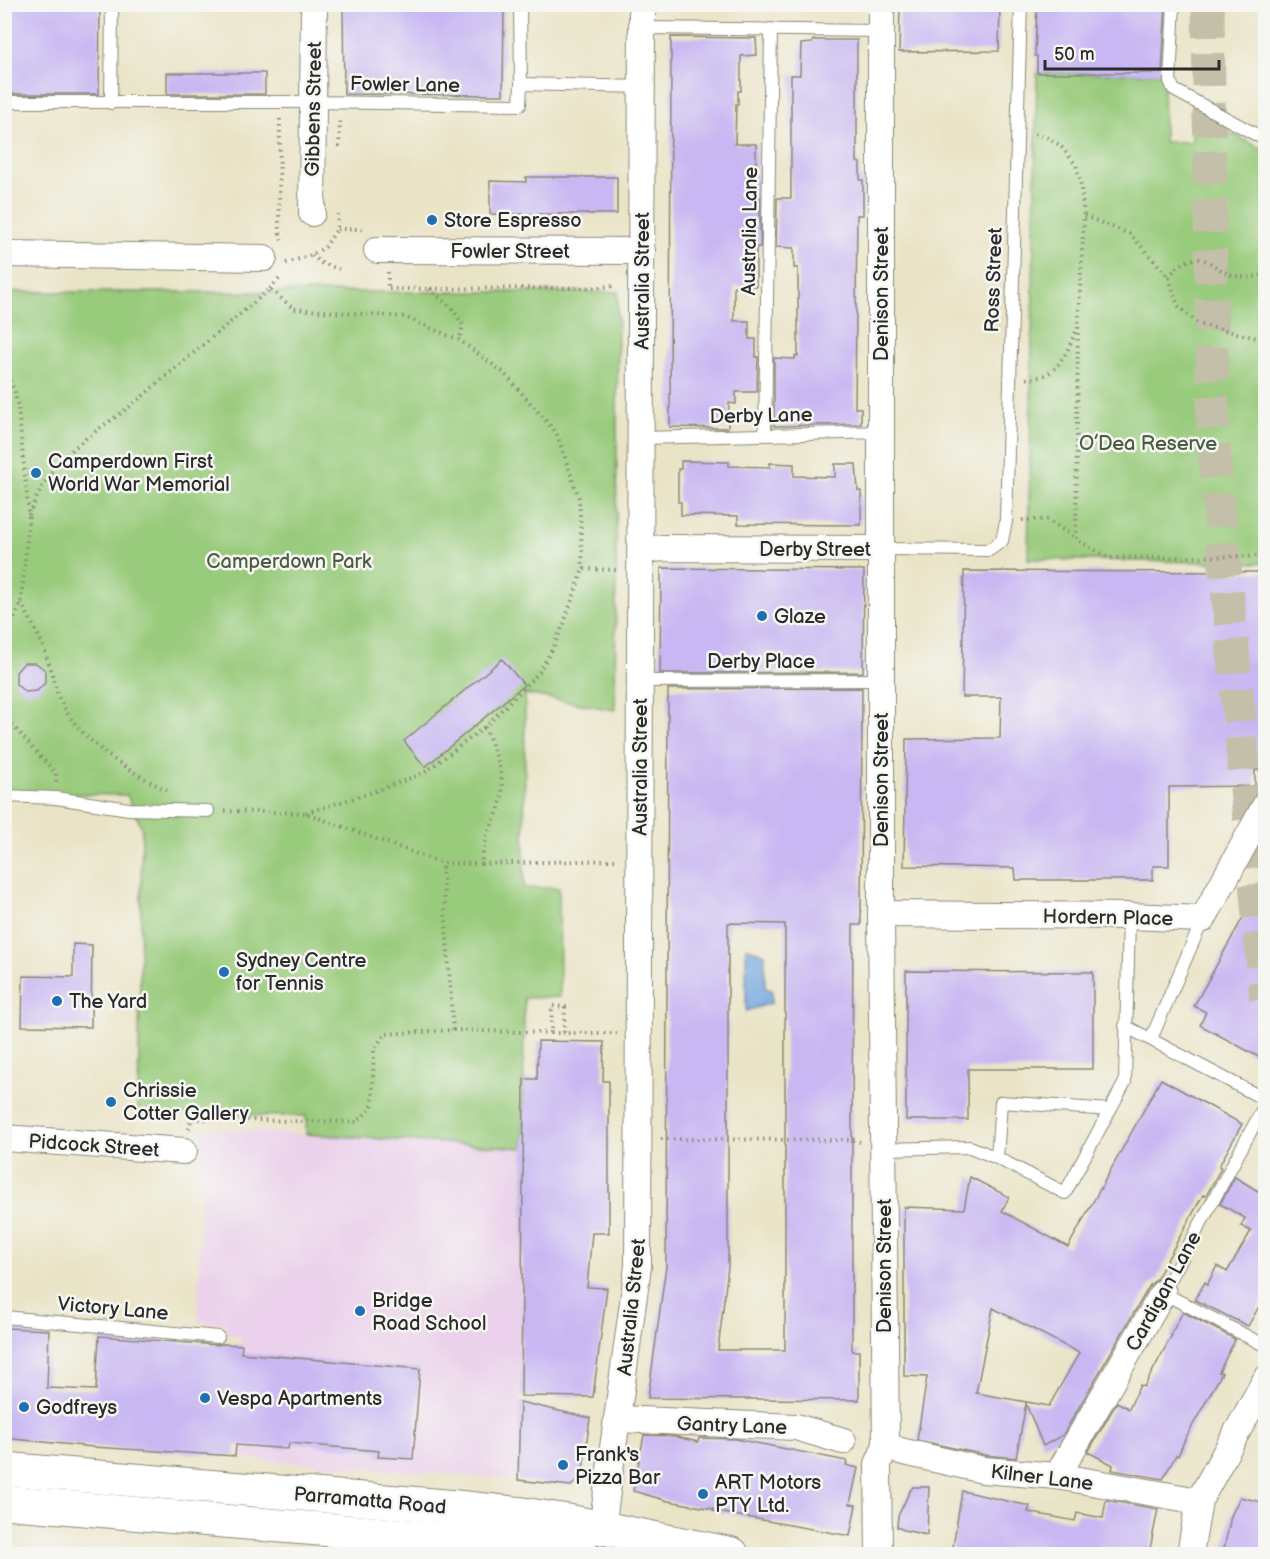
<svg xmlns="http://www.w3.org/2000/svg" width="1270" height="1559" font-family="'Balsamiq Sans',sans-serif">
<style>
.built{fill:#ebd1eb}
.green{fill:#99cb7b;stroke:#627b53;stroke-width:1.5}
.water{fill:#6fa5dd;stroke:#4d6884;stroke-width:1.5}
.building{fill:#c8b7f2;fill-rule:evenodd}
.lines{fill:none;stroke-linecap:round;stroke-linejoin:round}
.motorway-tunnel{stroke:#c4bfa8;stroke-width:33;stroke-dasharray:33 16;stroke-linecap:butt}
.service-casing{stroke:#8a8879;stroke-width:14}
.minor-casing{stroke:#8a8879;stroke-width:28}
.trunk-casing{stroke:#8a8879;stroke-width:35}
.path{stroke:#8a8879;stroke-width:4;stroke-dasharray:1.5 4.5;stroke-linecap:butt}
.service{stroke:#fff;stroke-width:12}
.minor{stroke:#fff;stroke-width:26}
.trunk{stroke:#fff;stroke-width:33}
.poi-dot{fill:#1f6fb2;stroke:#f6f6f2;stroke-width:2}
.labels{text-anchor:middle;stroke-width:5;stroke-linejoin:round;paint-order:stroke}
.street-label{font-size:20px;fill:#2b2b2b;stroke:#f6f6f2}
.poi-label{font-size:20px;fill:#2b2b2b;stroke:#f6f6f2;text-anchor:start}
.park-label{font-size:20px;fill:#4c5b43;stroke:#f6f6f2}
</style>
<rect width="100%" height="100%" fill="#f6f6f2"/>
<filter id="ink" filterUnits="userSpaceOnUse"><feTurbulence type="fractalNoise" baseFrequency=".0167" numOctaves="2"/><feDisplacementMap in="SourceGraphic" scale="12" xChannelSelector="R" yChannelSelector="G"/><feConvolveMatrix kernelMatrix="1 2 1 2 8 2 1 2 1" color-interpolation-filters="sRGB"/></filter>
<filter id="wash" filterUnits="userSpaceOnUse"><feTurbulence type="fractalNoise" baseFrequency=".008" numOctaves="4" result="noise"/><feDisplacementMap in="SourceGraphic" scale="24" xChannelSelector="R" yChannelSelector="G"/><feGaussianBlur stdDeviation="1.35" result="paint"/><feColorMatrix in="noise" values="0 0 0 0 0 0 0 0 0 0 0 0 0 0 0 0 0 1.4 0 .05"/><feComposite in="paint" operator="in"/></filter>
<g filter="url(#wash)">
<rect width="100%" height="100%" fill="#eae4c7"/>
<polygon class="built" points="202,1128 522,1148 520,1443 518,1480 240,1458 241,1336 226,1335 225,1324 198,1322"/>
<g class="green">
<polygon points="1037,73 1163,73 1164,142 1192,142 1191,111 1265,151 1265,563 1028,559"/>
<polygon points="5,292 618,292 615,710 525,694 524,888 559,888 560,997 524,998 523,1148 306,1134 306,1116 138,1114 142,828 127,795 5,793"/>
</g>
<polygon class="water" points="746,947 765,954 765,988 772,990 772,1003 746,1011"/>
<g id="blocks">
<g class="building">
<polygon points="4,4 100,4 99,94 4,94"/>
<polygon points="343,4 504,4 503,95 344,94"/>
<polygon points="900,4 1000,4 999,51 899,52"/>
<polygon points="1037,4 1166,4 1162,73 1037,73 1037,56 1035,56"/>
<polygon points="671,37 756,38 757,55 741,56 741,91 738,91 738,104 736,104 735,144 756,144 756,197 760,197 760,247 756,247 756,286 734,286 734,321 749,321 749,339 756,339 756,357 758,357 757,392 736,392 736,404 729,403 728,428 670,427"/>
<polygon points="813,40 857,40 857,162 860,163 860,180 863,180 863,215 857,215 855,408 861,408 861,424 774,426 774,358 795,359 795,356 798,356 798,268 794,268 794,248 776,247 777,198 791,198 791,75 800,75 801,44 812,43"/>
<rect x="167" y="73" width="98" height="21"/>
<polygon points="526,177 617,177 617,214 490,214 490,181 526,182"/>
<polygon points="681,461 729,462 729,466 770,467 770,463 794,464 794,476 835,477 835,464 856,464 858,491 861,491 861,525 738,524 738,516 681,515 681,502 678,502 678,469 681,469"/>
<polygon points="661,568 864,570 863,672 660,673"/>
<polygon points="964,571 1266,572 1266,770 1255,770 1255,786 1169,787 1169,866 1153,866 1153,880 1016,880 1015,868 904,866 906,739 1000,738 1001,697 962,697"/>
<polygon points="502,659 524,685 425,767 404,741"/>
<polygon points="24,663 36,663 45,670 45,683 37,691 25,692 16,684 16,672"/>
<path d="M862,688L861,925H853L852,1128V1351H859V1400L648,1398L666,1266L668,689ZM728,923L785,924V1350H718L728,1267Z"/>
<polygon points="1266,876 1266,1061 1200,1025 1206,1012 1194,1006"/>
<polygon points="73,944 92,945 91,1027 22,1026 23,976 73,977"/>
<polygon points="906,971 1093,972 1093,1069 968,1069 968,1120 906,1120"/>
<polygon points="538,1041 604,1042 603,1081 609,1081 609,1233 592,1233 587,1287 607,1288 593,1397 521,1396 524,1079 537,1079"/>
<path d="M1161,1079L1242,1124L1219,1166L1221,1168L1206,1196L1203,1195L1156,1280L1150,1285L1063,1435L1043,1446L1026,1404L1016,1458L985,1455L917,1440L927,1377L904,1376V1207L964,1209L970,1177L1009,1197L1002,1211L1068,1247ZM993,1308L1079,1353L1049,1406L976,1393Z"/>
<polygon points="1235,1177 1266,1196 1266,1294 1248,1326 1195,1300 1205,1282 1207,1285 1217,1266 1227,1272 1251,1231 1241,1226 1245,1218 1220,1204"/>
<polygon points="1183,1312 1235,1339 1219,1372 1222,1373 1185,1439 1178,1456 1176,1455 1163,1479 1112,1470 1113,1465 1088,1452 1117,1402 1129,1409 1140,1385 1144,1387 1172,1335 1171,1334"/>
<polygon points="6,1328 49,1330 47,1388 96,1390 99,1336 217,1345 223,1344 242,1345 241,1353 420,1369 413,1459 378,1457 379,1451 289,1443 288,1449 236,1445 235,1456 93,1447 4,1438"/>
<polygon points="520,1402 590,1418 582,1477 571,1486 518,1480"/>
<polygon points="644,1435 673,1436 698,1442 699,1438 736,1439 847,1461 846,1465 858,1468 850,1504 856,1505 850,1536 713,1511 713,1509 668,1501 633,1491"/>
<polygon points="913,1487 929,1487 927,1535 904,1530 897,1527 898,1516 910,1491"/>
<polygon points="962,1491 1030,1506 1028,1512 1075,1521 1077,1513 1103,1518 1106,1500 1158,1509 1149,1554 962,1554 952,1553"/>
<polygon points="1240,1497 1266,1503 1266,1554 1223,1554 1231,1516"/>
</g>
</g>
</g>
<g filter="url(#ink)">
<use href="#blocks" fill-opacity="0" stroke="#8a8879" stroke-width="1.5"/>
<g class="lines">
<polyline class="motorway-tunnel" points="1208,4 1213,440 1266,999"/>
<defs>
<g id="service">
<polyline points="520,4 521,84"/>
<polyline points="1174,4 1170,81 1174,90 1266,140"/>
<polyline points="642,28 881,31"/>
<polyline points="4,102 313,102 520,105 521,84 642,87"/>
<polyline points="111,103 112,4"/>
<polyline points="765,434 771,29"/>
<polyline points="641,438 882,432"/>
<polyline points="880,549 989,550 1002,541 1006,521 1021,4"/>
<polyline points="640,681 882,680"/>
<polyline points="4,796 56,798 129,809 208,811"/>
<polyline points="1125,1026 1266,1100"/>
<polyline points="1151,1039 1203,919"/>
<polyline points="1266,1103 1163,1293 1266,1346"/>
<polyline points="883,1149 970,1147 997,1158 1065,1193 1125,1082 1129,916"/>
<polyline points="997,1158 1001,1102 1110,1110"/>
<polyline points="4,1317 218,1337"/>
</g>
<g id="minor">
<polyline points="312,213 314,4"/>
<polyline points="377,250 642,251"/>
<polyline points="4,254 264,258"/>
<polyline points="641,550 664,548 880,549"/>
<polyline points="881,914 1129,916 1203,919 1266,804"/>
<polyline points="4,1138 184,1151"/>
<polyline points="618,1419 796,1427 843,1441"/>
<polyline points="886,1445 900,1451 983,1470 1057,1476 1199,1501"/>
<polyline points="1057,1476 1163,1293"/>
<polyline points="602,1528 638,1266 642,4"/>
<polyline points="879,1554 878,1464 886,1445 881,914 881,4"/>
<polyline points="1190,1554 1199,1501 1266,1379"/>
</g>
<g id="trunk">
<polyline points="4,1469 457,1507 523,1514 568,1521 732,1554"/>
<polyline points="4,1502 281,1526 527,1545 583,1554"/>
</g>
</defs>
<use href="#service" class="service-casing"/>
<use href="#minor" class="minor-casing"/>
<use href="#trunk" class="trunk-casing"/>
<g class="path">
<polyline points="280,119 279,229 282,243"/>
<polyline points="1035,134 1048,138 1060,145 1076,165 1080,178 1084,216 1078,326 1076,539 1109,558 1266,556"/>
<polyline points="339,147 340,118"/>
<polyline points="1084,216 1130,234 1169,277 1178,306 1199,324 1261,339 1266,341"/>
<polyline points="337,229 364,229"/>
<polyline points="312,255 321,263 339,269"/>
<polyline points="286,263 312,255 325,247 337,229 338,214"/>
<polyline points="388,272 388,289 581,288 616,286"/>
<path d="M1169,277C1177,266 1190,255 1204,260C1212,263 1217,268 1224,272C1237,278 1253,279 1266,274"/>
<polyline points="270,289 280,278"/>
<polyline points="429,289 452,308 463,325 459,340"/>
<polyline points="4,370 14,389 18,407 29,515 21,603 4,640"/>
<path d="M1026,379C1059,378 1065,354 1078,328"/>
<path d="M29,515C35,502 40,489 47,478C69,445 107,425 137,401C181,363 226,326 270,289L294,309L405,317L459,340L503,372L556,432L579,498L583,569"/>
<polyline points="1022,520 1047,520 1076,538"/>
<path d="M21,603C31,621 41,639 47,658C52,671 54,685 59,698C80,743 128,771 170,792"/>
<polyline points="4,716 56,774 56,783"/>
<polyline points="225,811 305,813"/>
<path d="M615,860L481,864C483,854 484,845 487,836C491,824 499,813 501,800C506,776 494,750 485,727L539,672L553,648L564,623L583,569L616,570"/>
<polyline points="481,864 442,863 305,813 370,793 424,773 485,727"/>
<polyline points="453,1030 551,1033 552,1006 565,1007 564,1033 617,1033"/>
<polyline points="551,1033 564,1033"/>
<polyline points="189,1129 191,1119 357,1122 372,1107 374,1050 385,1034 453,1030 442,863"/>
<polyline points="661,1139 853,1140 860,1142"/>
</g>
<use href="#service" class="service"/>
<use href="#minor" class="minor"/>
<use href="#trunk" class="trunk"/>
</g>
</g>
<g class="poi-dot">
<circle cx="432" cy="220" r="6"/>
<circle cx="36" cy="473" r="6"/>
<circle cx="762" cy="616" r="6"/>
<circle cx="224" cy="972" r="6"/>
<circle cx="57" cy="1001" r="6"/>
<circle cx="111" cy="1102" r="6"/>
<circle cx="360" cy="1311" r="6"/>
<circle cx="205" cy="1398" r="6"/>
<circle cx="24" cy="1407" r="6"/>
<circle cx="563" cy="1465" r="6"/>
<circle cx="703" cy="1494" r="6"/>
</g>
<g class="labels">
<g class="street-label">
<text transform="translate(405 84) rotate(1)" y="7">Fowler Lane</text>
<text transform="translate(313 109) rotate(-89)" y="7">Gibbens Street</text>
<text transform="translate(749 231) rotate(-89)" y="7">Australia Lane</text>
<text x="510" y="258">Fowler Street</text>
<text transform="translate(993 280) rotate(-88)" y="7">Ross Street</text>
<text transform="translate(642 281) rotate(-90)" y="7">Australia Street</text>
<text transform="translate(881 294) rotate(-90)" y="7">Denison Street</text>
<text transform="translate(761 415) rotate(-1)" y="7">Derby Lane</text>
<text x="815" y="556">Derby Street</text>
<text x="761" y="668">Derby Place</text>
<text transform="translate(640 767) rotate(-90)" y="7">Australia Street</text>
<text transform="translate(881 780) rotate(-90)" y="7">Denison Street</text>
<text transform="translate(1108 917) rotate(1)" y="7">Hordern Place</text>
<text transform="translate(94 1145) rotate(4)" y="7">Pidcock Street</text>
<text transform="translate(884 1266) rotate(-90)" y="7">Denison Street</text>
<text transform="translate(1163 1291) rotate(-61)" y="7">Cardigan Lane</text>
<text transform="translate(631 1307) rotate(-84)" y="7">Australia Street</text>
<text transform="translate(113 1308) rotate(5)" y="7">Victory Lane</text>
<text transform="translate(732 1425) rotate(2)" y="7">Gantry Lane</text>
<text transform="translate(1042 1477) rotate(7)" y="7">Kilner Lane</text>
<text transform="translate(370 1500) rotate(5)" y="7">Parramatta Road</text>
</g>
<g class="poi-label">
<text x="444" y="227">Store Espresso</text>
<text x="48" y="468">Camperdown First<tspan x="48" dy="23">World War Memorial</tspan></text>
<text x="774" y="623">Glaze</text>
<text x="236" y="967">Sydney Centre<tspan x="236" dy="23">for Tennis</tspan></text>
<text x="69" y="1008">The Yard</text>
<text x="123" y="1097">Chrissie<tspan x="123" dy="23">Cotter Gallery</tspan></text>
<text x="372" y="1307">Bridge<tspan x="372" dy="23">Road School</tspan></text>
<text x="217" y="1405">Vespa Apartments</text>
<text x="36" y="1414">Godfreys</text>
<text x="575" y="1461">Frank's<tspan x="575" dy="23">Pizza Bar</tspan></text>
<text x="715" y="1489">ART Motors<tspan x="715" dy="23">PTY Ltd.</tspan></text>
</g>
<g class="park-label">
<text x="1148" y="450">O’Dea Reserve</text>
<text x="289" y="568">Camperdown Park</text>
</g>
</g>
<rect width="1270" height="1559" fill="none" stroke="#f6f6f2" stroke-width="24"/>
<path d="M1045 60v9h174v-9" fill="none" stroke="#2b2b2b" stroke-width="3"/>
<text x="1054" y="60" font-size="18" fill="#2b2b2b" stroke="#f6f6f2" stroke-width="4.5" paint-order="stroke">50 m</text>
</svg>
